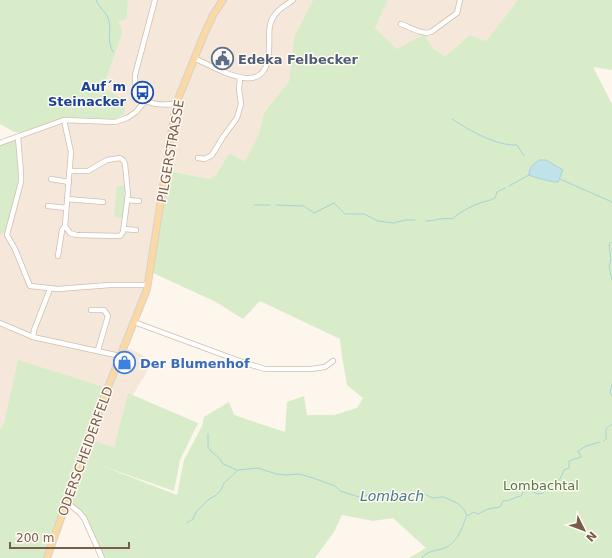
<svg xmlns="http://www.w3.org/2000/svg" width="612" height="558" font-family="'DejaVu Sans',sans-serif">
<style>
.residential{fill:#f5e8da}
.green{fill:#d8ecc9}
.water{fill:#bfe3e8;stroke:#a5d3da}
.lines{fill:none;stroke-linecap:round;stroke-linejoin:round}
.stream{stroke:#a5d3da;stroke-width:1}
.minor-casing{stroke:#d1beb0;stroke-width:6}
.major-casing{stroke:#dad1cd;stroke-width:8}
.minor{stroke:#fff;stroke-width:4.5}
.major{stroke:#fbd9a5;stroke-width:6}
.labels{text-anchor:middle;stroke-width:3;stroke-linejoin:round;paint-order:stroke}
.service-label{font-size:13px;font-weight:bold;fill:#4e5e75;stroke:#fffaf3;text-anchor:start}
.transit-label{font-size:13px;font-weight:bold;fill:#164399;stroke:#fffaf3;text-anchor:end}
.street-label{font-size:13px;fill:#7a5c4d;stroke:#fffaf3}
.shop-label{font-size:13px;font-weight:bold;fill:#366cbe;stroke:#fffaf3;text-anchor:start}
.park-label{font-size:13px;fill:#537a41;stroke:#fffaf3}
.water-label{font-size:14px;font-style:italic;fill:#437c86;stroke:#fffaf3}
</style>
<rect width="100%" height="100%" fill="#fdf6ec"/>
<g class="residential">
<polygon points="128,0 313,0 294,37 289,81 264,113 259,133 245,161 229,153 216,175 209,179 166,170 149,279 124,347 139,353 152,363 133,395 128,394 114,447 88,439 19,361 4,423 0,430 0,234 5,233 10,226 22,173 20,141 22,138 62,124 75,122 98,124 118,123 124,115 103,88 123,32 117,22 127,19"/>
<polygon points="388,0 518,0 486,41 470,35 445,56 434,49 426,38 427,34 397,49 375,28"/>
</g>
<g class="green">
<polygon points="0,0 128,0 127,19 118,22 123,32 103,88 126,101 124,115 115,119 65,117 22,133 14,132 0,124"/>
<polygon points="313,0 388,0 375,28 397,49 427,33 426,38 434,49 445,56 470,35 486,41 518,0 612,0 612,70 593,67 612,104 612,558 409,558 426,548 393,518 373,521 342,515 334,532 315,558 104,558 89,524 67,502 47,558 0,558 0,430 4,423 18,360 107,388 88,439 114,447 128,393 198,423 180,460 174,491 102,466 177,495 184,460 202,426 204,417 229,402 234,415 285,432 287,402 304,396 307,415 334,415 357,408 363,398 347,385 342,357 340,339 260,301 243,319 216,302 153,273 150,274 165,170 209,179 216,175 229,153 245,161 259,133 264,113 289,81 294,37"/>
<polygon points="14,139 17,142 19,182 5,233 0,234 0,145"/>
<polygon points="117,186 125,186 123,218 114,217"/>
</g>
<path class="water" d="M539,160H546L563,170L558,182C555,183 532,177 529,175C529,167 534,164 539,160Z"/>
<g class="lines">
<g class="stream">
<path d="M96,0C99,8 107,12 109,21C112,32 106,40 113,52"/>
<path d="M452,119C469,130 496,146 517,145L524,156"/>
<polyline points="560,179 612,202"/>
<polyline points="509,186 529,175"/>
<polyline points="254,205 270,205"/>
<polyline points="276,205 304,206 314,213 334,203 345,214 364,214 378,221 393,223 406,220 415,220"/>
<path d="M426,221C435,221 442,217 452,219C460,212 469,207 480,203C485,201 490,201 495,198L497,192L505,188"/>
<polyline points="612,242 609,244 611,260 609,266 612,280"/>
<polyline points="612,384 610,393 612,396"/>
<polyline points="208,434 208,447 211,451 220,459 223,464 237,470"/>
<polyline points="604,441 606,439 606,429 612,424"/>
<path d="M187,523L193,519L196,512L209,499L215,496L221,490L224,483L238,470L258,468L276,474L286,475L299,474L313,478L335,486L340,491L359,497L367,495L373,497L384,498L410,494H424L433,498L444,497L459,504L465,511L467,516L474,512L478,514L488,509L500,507L503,501C511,501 514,497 521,496L524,491L529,490L538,494L543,493L560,479L564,470L569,468V461L581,457L578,451L586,446L600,442"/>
<path d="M422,558C427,551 434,551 442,549C456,545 462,530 466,517"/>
</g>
<defs>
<g id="minor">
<path d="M155,0L135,75C134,104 153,106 176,104"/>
<path d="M401,24C410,27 421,35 431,32L457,13L460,0"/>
<path d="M194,58C221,70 268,101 269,49C270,38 267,25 274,16C278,9 286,5 293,0"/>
<polyline points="18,137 21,173 21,182 7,235 15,249 30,286 58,289 110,285 148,285"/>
<polyline points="0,143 64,120 115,122 127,118 136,112 145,101"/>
<polyline points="198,158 205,159 212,155 223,137 237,118 241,104 239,89 240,78"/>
<polyline points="51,179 69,182"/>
<polyline points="67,199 103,202"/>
<polyline points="127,200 139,201"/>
<polyline points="48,206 66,208"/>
<polyline points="65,226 70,233 76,235 120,236 123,232 128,194 125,164 123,160 120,158 107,160 88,171 70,171"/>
<polyline points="124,229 136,230"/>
<polyline points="58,256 62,230 65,226 71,152 64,120"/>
<polyline points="91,310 104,310 108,316 98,350"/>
<polyline points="134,322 245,363 265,369 311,369 325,367 333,361"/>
<polyline points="0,323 33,337 120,356"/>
<polyline points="33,337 34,330 50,289"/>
<polyline points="66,502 79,512 84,518 102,558"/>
</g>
<polyline id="major" points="47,558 102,402 147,289 176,104 203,37 213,15 223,0"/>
</defs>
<use href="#minor" class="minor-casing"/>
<use href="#major" class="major-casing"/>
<use href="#minor" class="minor"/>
<use href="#major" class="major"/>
</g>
<defs>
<symbol id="civic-ring" viewBox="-11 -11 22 22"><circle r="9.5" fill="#fffaf3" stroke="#5c6f8a" stroke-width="1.5"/><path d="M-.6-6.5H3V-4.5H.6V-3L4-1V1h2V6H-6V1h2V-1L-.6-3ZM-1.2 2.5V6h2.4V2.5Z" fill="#5c6f8a"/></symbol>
<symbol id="bus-ring" viewBox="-11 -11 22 22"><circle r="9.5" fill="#fffaf3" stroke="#1a4fb4" stroke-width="1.5"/><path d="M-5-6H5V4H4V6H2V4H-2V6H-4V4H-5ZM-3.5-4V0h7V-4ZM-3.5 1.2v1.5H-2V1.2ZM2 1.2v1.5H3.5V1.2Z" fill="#1a4fb4"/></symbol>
<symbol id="shop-ring" viewBox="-11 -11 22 22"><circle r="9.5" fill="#fffaf3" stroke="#3f7fe0" stroke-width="1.5"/><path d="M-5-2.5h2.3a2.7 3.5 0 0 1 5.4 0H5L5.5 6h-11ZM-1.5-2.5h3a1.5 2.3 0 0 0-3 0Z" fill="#3f7fe0"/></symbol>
</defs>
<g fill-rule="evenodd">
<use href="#civic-ring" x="210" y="46" width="25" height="25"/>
<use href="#bus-ring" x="130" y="80" width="25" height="25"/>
<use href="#shop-ring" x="112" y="350" width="25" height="25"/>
</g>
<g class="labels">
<g class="service-label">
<text x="238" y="64">Edeka Felbecker</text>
</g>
<g class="transit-label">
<text x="126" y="91">Auf´m<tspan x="126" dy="15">Steinacker</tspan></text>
</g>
<g class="street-label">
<text transform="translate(170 151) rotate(-80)" y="5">PILGERSTRASSE</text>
<text transform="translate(85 451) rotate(-70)" y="5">ODERSCHEIDERFELD</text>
</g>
<g class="shop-label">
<text x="140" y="368">Der Blumenhof</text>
</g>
<g class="park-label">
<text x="541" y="490">Lombachtal</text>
</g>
<g class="water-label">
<text x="392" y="501">Lombach</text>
</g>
</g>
<g transform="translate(584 530) rotate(132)" stroke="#fffaf3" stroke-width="3" paint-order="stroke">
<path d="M0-3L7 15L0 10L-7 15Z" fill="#7a5c4d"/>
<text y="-6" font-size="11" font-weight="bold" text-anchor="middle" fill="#7a5c4d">N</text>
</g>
<path d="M10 542v6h119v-6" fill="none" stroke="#7a5c4d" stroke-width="2"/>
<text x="16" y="542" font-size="12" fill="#7a5c4d" stroke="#fffaf3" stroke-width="3" paint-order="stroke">200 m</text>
</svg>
